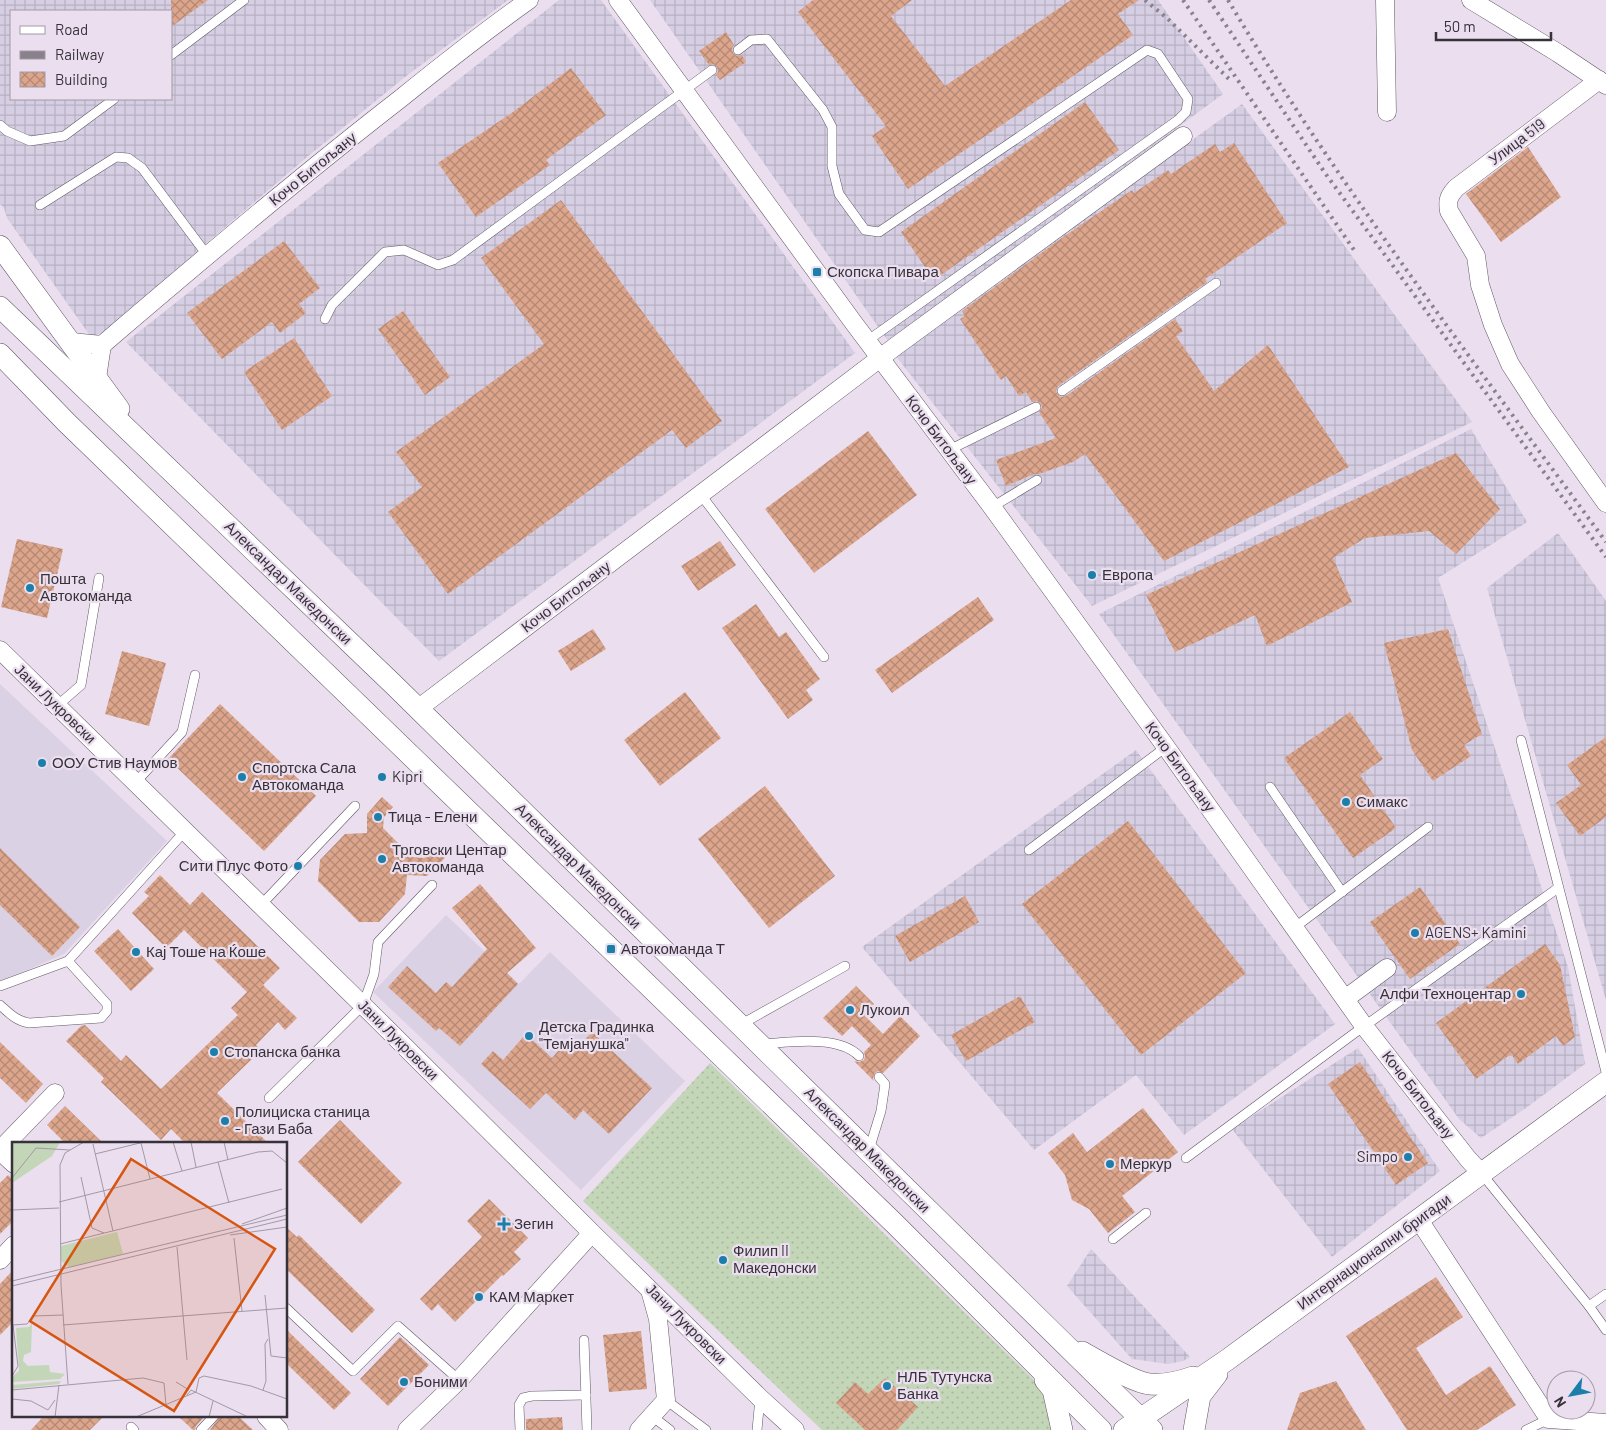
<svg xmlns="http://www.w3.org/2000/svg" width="1606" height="1430" font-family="Barlow,sans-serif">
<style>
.industrial{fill:url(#industrial-grid);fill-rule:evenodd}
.education{fill:#dbd1e5}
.grass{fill:url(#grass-dots)}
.building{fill:url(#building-cross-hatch)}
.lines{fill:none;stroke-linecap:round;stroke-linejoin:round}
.service-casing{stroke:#625866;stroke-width:10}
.minor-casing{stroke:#625866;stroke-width:19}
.tertiary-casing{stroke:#625866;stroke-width:22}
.service{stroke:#fff;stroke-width:9}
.minor{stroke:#fff;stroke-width:18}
.tertiary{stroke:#fff;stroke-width:21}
.rail{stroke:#89818c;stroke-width:4;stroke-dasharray:2.5 5;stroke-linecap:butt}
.poi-dot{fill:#1c7faa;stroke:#eadeef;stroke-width:2}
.labels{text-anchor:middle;stroke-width:4.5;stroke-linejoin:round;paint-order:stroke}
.street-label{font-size:15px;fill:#373239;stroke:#eadeef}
.poi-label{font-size:15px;fill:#373239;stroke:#eadeef;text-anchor:start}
.inset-road{fill:none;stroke:#a299a6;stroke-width:1}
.view{fill:#d65510;fill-opacity:0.15;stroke:#d65510;stroke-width:2.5}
.inset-edge{fill:none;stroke:#373239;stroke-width:2.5}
</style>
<defs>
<pattern id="industrial-grid" width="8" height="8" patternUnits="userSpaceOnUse" patternTransform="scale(1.25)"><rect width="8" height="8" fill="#d6cee3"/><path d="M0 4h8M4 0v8" fill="none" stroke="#b8b1c4"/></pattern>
<pattern id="grass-dots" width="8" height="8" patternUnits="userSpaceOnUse" patternTransform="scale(1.25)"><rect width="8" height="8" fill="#c4d6b8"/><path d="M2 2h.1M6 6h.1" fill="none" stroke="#a9b89f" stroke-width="1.8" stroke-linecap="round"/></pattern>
<pattern id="building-cross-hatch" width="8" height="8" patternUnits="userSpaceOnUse" patternTransform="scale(1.25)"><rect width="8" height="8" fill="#dda68c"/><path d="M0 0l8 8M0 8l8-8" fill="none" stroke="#b48873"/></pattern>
</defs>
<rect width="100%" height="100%" fill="#eadeef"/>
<g class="industrial">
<path d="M0,0H508L405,77L307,157L103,332L91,337L7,218L4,208L0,204ZM11,11H171V99H11Z"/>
<polygon points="559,0 601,0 855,353 439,661 126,342"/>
<polygon points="650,0 1158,0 1223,94 888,341"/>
<polygon points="1242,104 1472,422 1092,606 895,355"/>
<polygon points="1471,429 1527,522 1438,578 1568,967 1585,1064 1526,1108 1481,1138 1459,1119 1099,614"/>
<polygon points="1558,533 1606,601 1606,1000 1487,588"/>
<polygon points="1136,750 1335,1024 1184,1135 1136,1075 1034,1150 862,947"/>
<polygon points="1358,1048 1440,1171 1332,1257 1232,1129"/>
<polygon points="1091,1249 1190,1357 1183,1361 1168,1364 1132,1359 1067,1286"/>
</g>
<g class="education">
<polygon points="0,684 167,841 64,954 0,982"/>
<polygon points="446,915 519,984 550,952 685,1081 581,1190 373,992"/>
</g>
<polygon class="grass" points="710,1063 1043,1389 1054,1430 822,1430 583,1201"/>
<g class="building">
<polygon points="171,0 208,0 171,27"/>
<polygon points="813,0 912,0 891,16 945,86 1071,0 1139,0 1118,14 1133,35 908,189 872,136 886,126 798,12"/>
<polygon points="726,32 734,45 732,48 733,53 736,56 742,55 746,62 720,80 716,75 718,72 717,67 714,64 709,65 699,51"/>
<polygon points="571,68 606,115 546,160 550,165 476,217 438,163 513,112"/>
<polygon points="1085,102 1119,150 934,280 901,232"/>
<polygon points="1234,143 1287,223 1205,279 1207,282 1058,386 1056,392 1060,397 1066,396 1175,319 1183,331 1176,336 1214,391 1268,345 1349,467 1164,561 1085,454 1073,462 1039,474 1034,474 1006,486 996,460 1056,438 1039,412 1042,408 1041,404 1037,401 1032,402 1026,392 1019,396 1006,376 1001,380 960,319 965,316 962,311 1059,240 1132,190 1134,193 1168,170 1171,174 1215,144 1220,152"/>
<polygon points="1528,147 1561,197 1501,242 1466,194"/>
<polygon points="561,200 722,421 686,448 672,430 448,594 388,512 422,487 396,452 544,344 481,258"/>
<polygon points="284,241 320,288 299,304 306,313 280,333 272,322 222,359 187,313"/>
<polygon points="403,311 450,377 425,395 378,329"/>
<polygon points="294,338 332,396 282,430 244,372"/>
<polygon points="868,431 917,495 814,573 765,509"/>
<polygon points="1456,453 1500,509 1456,554 1429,531 1365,538 1333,558 1352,602 1267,646 1255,615 1175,652 1146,595"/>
<polygon points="17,539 63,549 47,618 1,607"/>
<polygon points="720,541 736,565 698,591 681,566"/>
<polygon points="978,597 994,620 892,693 875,670"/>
<polygon points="756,604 779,637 786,632 820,679 806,690 813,700 788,719 722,628"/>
<polygon points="593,629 606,649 571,671 558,651"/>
<polygon points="1448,629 1482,734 1464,745 1471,756 1433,781 1412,750 1384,643"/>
<polygon points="122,651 166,663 149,726 105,714"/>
<polygon points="685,692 721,738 660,786 624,740"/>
<polygon points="220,704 316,796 264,851 168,759"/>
<polygon points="1350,712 1383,759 1360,775 1396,828 1353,858 1284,758"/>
<polygon points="1606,737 1606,817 1580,836 1556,803 1581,785 1567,765"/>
<polygon points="765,786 835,876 769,928 698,839"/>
<polygon points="382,797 393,807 384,817 383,828 412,857 424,858 434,848 445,858 427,876 407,875 405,894 379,922 359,922 318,881 320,860 345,834 367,833 367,814"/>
<polygon points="1128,821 1246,973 1141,1055 1022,904"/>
<polygon points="0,848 80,927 52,956 0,905"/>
<polygon points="160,875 190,905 202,892 280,968 263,985 297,1018 285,1030 278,1022 256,1045 261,1050 217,1093 269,1144 186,1144 171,1129 161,1140 101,1082 104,1078 66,1041 81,1026 85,1025 121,1061 126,1055 161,1089 238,1015 231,1008 247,992 184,930 166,948 132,913 149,896 144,892"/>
<polygon points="480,884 536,948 507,973 518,984 460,1046 439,1028 436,1031 388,987 407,966 436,993 446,982 452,987 487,949 452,908"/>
<polygon points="1420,887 1460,944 1410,979 1370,922"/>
<polygon points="965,896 979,922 910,962 895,936"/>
<polygon points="118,929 154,969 131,991 94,951"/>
<polygon points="1545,944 1560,965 1575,1037 1563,1046 1556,1036 1518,1064 1511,1054 1476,1079 1436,1023"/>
<polygon points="856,986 874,1004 864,1015 883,1034 900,1016 920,1036 883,1073 878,1071 875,1073 873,1078 874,1081 854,1061 859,1062 864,1060 865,1056 864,1052 871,1045 852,1026 842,1036 823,1018"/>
<polygon points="1020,996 1035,1022 966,1061 951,1035"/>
<polygon points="592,1032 652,1088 609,1134 583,1110 575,1120 546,1093 530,1109 481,1064 493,1051 503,1060 526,1034 552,1058 566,1042 575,1050"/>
<polygon points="0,1042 43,1084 26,1103 0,1078"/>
<polygon points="1360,1062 1428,1163 1396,1185 1328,1084"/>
<polygon points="65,1106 104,1144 66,1144 47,1125"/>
<polygon points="1143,1108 1178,1152 1122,1196 1135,1212 1108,1233 1089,1209 1072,1200 1065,1175 1048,1153 1073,1133 1087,1152"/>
<polygon points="340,1120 402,1183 361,1224 298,1162"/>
<polygon points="8,1175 14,1181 14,1220 0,1234 0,1183"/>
<polygon points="489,1199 528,1238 514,1252 521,1259 503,1276 502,1275 455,1322 438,1304 432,1311 420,1299 482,1237 467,1221"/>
<polygon points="286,1227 297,1237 299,1235 375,1310 352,1333 286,1269"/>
<polygon points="14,1269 14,1321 0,1335 0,1284"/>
<polygon points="1436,1277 1463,1317 1416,1348 1446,1395 1490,1366 1516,1405 1477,1430 1407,1430 1346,1336"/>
<polygon points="286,1329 351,1393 334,1410 286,1363"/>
<polygon points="641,1331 647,1389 609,1392 603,1335"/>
<polygon points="400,1337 429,1365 388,1406 360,1379"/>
<polygon points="885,1378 918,1407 897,1430 865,1430 836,1403 855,1382 868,1394"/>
<polygon points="1336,1381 1366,1430 1287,1430 1300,1393"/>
<polygon points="44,1416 104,1416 90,1430 31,1430"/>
<polygon points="178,1416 205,1416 196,1426 195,1430 193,1430"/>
<polygon points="220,1416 238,1416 253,1430 210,1430"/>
<polygon points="562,1417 563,1430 526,1430 526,1419"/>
</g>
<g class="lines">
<defs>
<g id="service">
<polyline points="738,50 751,40 767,39 823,110 832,127 832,166 839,194 865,230 879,232 1147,50 1158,54 1188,99 1186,112 1178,120 867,341"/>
<polyline points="171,55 244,0"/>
<polyline points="0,125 7,131 30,141 64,136 114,99"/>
<polyline points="40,205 116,157 128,158 142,168 207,255"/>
<polyline points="325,319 332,305 385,252 404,250 438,265 453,260 712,70"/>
<polyline points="1062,391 1216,283"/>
<polyline points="949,450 1036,407"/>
<polyline points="701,495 824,657"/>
<polyline points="992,507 1037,480"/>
<polyline points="57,706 81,685 99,578"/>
<polyline points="1521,740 1606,1072"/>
<polyline points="135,783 182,732 195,675"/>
<polyline points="1270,787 1342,892"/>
<polyline points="1029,850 1166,747"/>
<polyline points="261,905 355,806"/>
<polyline points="1294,928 1428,827"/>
<polyline points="68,961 185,831"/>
<path d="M0,986L68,961L107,1004V1011L101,1018L29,1023C16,1021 9,1013 0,1005"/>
<polyline points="740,1025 845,966"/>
<path d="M764,1044C791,1042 839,1035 859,1056"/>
<polyline points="269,1098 363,1005 374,974 378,942 432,885"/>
<polyline points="869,1150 881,1111 885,1084 879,1077"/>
<polyline points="1186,1158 1352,1035 1558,888"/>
<polyline points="1482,1174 1589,1306 1606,1330"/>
<polyline points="1113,1239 1146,1213"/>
<polyline points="1589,1306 1606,1294"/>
<polyline points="286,1308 353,1371 398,1326 459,1380"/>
<polyline points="584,1340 587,1430"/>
<polyline points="666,1400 706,1430"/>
<polyline points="652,1416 670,1430"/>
<polyline points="131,1427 134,1430"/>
<polyline points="201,1430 214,1416"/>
<polyline points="520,1430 519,1405 523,1398 532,1396 586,1395"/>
<polyline points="757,1430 760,1398"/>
<polyline points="1526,1430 1549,1419"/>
</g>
<g id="minor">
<polyline points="618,0 853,322 992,507 1166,747 1364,1026 1468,1159 1482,1174"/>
<polyline points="1385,0 1387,112"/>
<polyline points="1471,0 1558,53 1606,85"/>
<path d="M1599,80L1456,188C1449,196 1447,200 1449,211L1476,256L1480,285L1493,325L1510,364L1541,412L1606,503"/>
<polyline points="71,342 102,345"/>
<path d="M102,345C200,261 298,178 400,99C442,65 485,31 529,0"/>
<polyline points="97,378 102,345"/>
<polyline points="0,650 379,1021 592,1233 760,1398 795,1430"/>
<polyline points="419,708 896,346 1183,136"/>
<polyline points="1345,999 1387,968"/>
<polyline points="0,1150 55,1093"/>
<polyline points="0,1151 14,1164"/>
<polyline points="1419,1220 1549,1419 1606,1423"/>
<polyline points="0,1260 14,1245"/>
<polyline points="266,1416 279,1430"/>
<polyline points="407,1430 459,1380 592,1233"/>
<polyline points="639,1430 666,1400 658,1319 650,1290"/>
</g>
<g id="tertiary">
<polyline points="0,246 119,409"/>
<polyline points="0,307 394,685 1152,1430"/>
<polyline points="0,354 67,423 896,1225 1101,1430"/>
<path d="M1082,1352C1097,1360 1134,1383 1150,1384C1165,1385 1179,1382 1193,1377"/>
<polyline points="1045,1380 1053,1390 1062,1430"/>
<polyline points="1124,1430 1227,1360 1606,1082"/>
<polyline points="1194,1430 1200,1396 1217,1374"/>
</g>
</defs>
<use href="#service" class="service-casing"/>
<use href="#minor" class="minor-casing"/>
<use href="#tertiary" class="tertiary-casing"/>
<use href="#service" class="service"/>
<use href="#minor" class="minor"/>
<use href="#tertiary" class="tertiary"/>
<g class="rail">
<polyline points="1145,0 1168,19 1231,81"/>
<polyline points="1183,0 1354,250"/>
<polyline points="1209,0 1325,173 1606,557"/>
<path d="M1228,0C1340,189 1476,364 1606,542"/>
</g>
</g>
<g class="poi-dot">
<rect x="812" y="267" width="10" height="10" rx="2.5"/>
<circle cx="1092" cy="575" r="5"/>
<circle cx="30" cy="588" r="5"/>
<circle cx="42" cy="763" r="5"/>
<circle cx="242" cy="777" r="5"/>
<circle cx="382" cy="777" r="5"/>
<circle cx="1346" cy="802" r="5"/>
<circle cx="378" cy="817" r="5"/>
<circle cx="382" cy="859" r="5"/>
<circle cx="298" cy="866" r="5"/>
<circle cx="1415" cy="933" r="5"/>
<rect x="606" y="944" width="10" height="10" rx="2.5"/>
<circle cx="136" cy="952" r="5"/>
<circle cx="1521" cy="994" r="5"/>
<circle cx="850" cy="1010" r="5"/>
<circle cx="529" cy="1036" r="5"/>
<circle cx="214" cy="1052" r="5"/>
<circle cx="225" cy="1121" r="5"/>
<circle cx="1408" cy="1157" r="5"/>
<circle cx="1110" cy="1164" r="5"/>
<path d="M501.5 1216.5h5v5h5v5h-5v5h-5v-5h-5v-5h5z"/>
<circle cx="723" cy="1260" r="5"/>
<circle cx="479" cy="1297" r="5"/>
<circle cx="404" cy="1382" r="5"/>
<circle cx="887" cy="1386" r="5"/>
</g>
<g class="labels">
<g class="street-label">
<text transform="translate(1517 142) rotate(-37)" y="5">Улица 519</text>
<text transform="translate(313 169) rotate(-39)" y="5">Кочо Битољану</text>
<text transform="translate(941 440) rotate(53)" y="5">Кочо Битољану</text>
<text transform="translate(288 583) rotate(44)" y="5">Александар Македонски</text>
<text transform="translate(566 597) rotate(-37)" y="5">Кочо Битољану</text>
<text transform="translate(55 704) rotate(44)" y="5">Јани Лукровски</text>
<text transform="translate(1180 767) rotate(54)" y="5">Кочо Битољану</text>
<text transform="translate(578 866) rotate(45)" y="5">Александар Македонски</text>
<text transform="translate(398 1040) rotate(45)" y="5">Јани Лукровски</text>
<text transform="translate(1418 1095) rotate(52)" y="5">Кочо Битољану</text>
<text transform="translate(867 1150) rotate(45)" y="5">Александар Македонски</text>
<text transform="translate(1374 1252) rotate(-36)" y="5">Интернационални бригади</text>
<text transform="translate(686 1324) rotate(45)" y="5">Јани Лукровски</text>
</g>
<g class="poi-label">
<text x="827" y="277">Скопска Пивара</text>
<text x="1102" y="580">Европа</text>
<text x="40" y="584">Пошта<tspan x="40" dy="17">Автокоманда</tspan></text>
<text x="52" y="768">ООУ Стив Наумов</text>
<text x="252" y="773">Спортска Сала<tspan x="252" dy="17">Автокоманда</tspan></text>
<text x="392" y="782">Kipri</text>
<text x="1356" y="807">Симакс</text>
<text x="388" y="822">Тица - Елени</text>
<text x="392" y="855">Трговски Центар<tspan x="392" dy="17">Автокоманда</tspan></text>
<text x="288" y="871" text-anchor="end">Сити Плус Фото</text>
<text x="1425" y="938">AGENS+ Kamini</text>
<text x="621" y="954">Автокоманда Т</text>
<text x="146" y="957">Кај Тоше на Ќоше</text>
<text x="1511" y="999" text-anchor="end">Алфи Техноцентар</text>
<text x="860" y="1015">Лукоил</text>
<text x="539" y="1032">Детска Градинка<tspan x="539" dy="17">"Темјанушка"</tspan></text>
<text x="224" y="1057">Стопанска банка</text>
<text x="235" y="1117">Полициска станица<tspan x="235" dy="17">- Гази Баба</tspan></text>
<text x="1398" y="1162" text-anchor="end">Simpo</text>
<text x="1120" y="1169">Меркур</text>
<text x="514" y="1229">Зегин</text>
<text x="733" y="1256">Филип II<tspan x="733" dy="17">Македонски</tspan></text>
<text x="489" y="1302">КАМ Маркет</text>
<text x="897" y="1382">НЛБ Тутунска<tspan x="897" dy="17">Банка</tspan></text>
<text x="414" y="1387">Боними</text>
</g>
</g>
<g transform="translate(12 1142)">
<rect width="275" height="275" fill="#eadeef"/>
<path d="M105,90L111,112L57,125L49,119V104ZM20,181L19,210L12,213L11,219L16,224L37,223L38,230L53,232L48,237L0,240V235L7,229L4,186L17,185ZM49,239L47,242L0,247V243Z" fill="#c4d6b8"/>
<path d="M0,0H48L40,14L0,41Z" fill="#c4d6b8"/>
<path class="inset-road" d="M161,0L170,29M179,0L184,25M212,0L216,18M129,1L138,37M81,2L101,89M83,12L132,0M206,20L217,61M69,35L80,86L92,91M0,36L24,6L58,8M47,60L246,10L260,9L275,21M0,68L47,66M230,82L275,66M218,93L275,85M222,96L230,169M48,102L270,47M165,105L175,218M0,139L275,73M0,144L275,77M253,153L259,214L275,216M0,183L15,182L22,174L51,173M51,183L275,166M0,234L6,224L1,183M164,240L177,248M56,242L49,143L48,23L53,11L72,0M0,248L131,236L152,241L154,263M251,248L254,239L253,202L256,197M184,250L187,236L192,234L239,244L275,257M175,253L179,248L236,275M0,257L19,259L36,268L43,258M43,275L47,243M124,275L184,250M197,275L201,259"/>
<path class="view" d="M119,17L263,107L162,269L18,179Z"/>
<rect width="275" height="275" class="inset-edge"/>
</g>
<rect x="10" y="10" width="162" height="90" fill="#eadeef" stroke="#a299a6"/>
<rect x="20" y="26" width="25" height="8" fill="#ffffff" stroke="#a299a6"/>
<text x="55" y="35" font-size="15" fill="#373239">Road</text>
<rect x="20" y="51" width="25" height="8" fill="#89818c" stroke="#a299a6"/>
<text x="55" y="60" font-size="15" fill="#373239">Railway</text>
<rect x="20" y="72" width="25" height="15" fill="url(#building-cross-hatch)" stroke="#a299a6"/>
<text x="55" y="85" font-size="15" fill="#373239">Building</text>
<g transform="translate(1571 1395) rotate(238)"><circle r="24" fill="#eadeef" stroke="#a299a6"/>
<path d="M0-4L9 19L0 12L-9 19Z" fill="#1c7faa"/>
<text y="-8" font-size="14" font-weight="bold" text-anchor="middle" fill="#373239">N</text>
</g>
<path d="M1436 32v8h115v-8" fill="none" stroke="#373239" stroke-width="2.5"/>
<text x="1444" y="32" font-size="15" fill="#373239" stroke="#eadeef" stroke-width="4" paint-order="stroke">50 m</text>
</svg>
